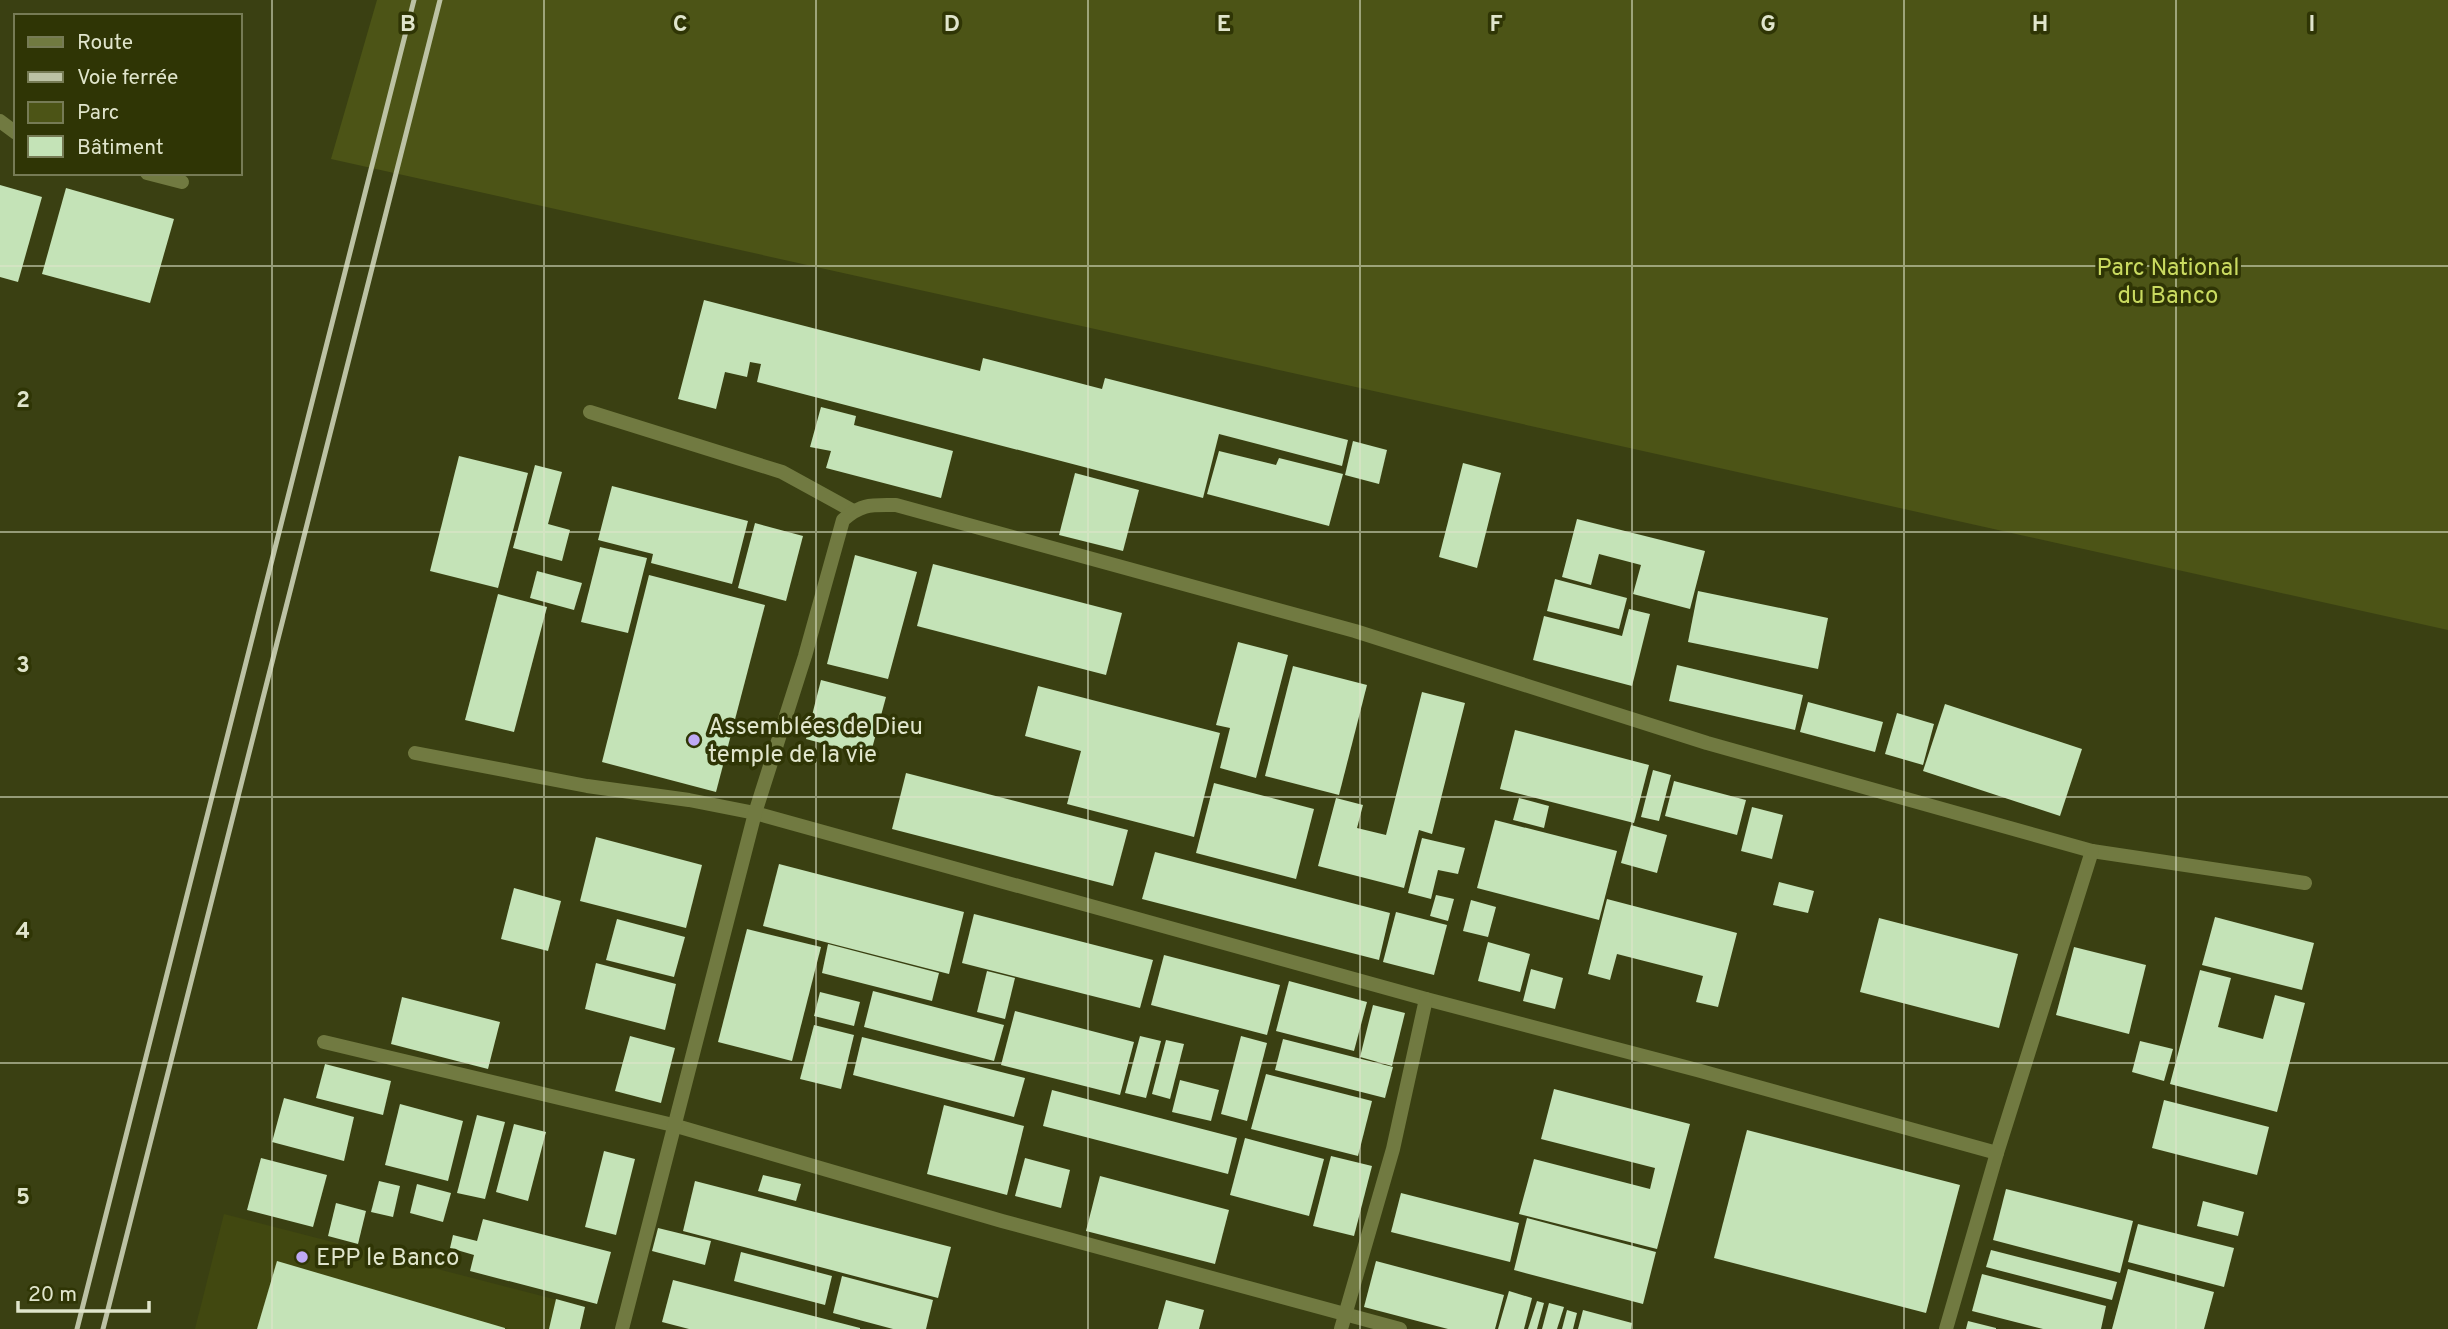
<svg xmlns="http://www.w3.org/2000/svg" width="2448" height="1329" font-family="Overpass,sans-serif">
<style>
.built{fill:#414810}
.green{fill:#4c5416}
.building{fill:#c4e3b7}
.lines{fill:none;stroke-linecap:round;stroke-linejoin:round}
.street{stroke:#717a41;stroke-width:14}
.rail{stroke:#bcc2a4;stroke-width:5}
.grid{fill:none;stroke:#e0e5cc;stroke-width:2;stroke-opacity:0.55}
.poi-dot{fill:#bea9f5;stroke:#2f3505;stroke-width:2.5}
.labels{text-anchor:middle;stroke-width:7;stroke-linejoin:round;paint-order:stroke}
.park-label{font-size:24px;fill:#cadb60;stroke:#2f3505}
.poi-label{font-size:24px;fill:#e0e5cc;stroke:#2f3505;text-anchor:start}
.grid-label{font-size:23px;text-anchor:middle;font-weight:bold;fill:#e0e5cc;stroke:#2f3505;stroke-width:7;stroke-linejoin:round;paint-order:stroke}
</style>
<rect width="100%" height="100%" fill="#3a4012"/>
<polygon class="built" points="224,1214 585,1307 580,1329 195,1329"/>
<polygon class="green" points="377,0 2448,0 2448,630 331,159"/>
<g class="building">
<polygon points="0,185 42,197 18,282 0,277"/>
<polygon points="66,188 174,219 150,303 42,274"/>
<polygon points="704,300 980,371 983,358 1102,389 1105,378 1348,440 1342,466 1219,434 1203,498 757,382 761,364 750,362 747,377 725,372 716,409 678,399"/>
<polygon points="821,407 856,416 854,425 953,451 941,498 826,468 831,451 810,447"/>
<polygon points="1353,441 1387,450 1379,484 1345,475"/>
<polygon points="1219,451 1276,465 1279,458 1343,474 1329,526 1207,494"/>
<polygon points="459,456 528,473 498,588 430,571"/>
<polygon points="1463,463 1501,473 1477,568 1439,557"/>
<polygon points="535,465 562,472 548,524 570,530 562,561 513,548"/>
<polygon points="1075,473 1139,490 1123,551 1059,535"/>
<polygon points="612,486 748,521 732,584 651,563 653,554 598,540"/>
<polygon points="1577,519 1705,551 1690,609 1633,594 1641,565 1599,554 1591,585 1562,577"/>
<polygon points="755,523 803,536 786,601 738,588"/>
<polygon points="600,547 647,558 628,633 581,622"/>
<polygon points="855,555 917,572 888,679 827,664"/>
<polygon points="933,564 1122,613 1106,675 917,626"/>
<polygon points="537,571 582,583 574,610 530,598"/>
<polygon points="649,575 765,605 716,792 602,762"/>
<polygon points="1555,579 1627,598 1619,629 1547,611"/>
<polygon points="1698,591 1828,618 1818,669 1688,642"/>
<polygon points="498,594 547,607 514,732 465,720"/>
<polygon points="1629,609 1650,614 1632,686 1533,660 1544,616 1622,636"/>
<polygon points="1238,642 1288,655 1256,778 1220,768 1230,728 1216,725"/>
<polygon points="1677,665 1803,695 1795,730 1669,701"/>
<polygon points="1293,666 1367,685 1339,795 1265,776"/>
<polygon points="821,680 886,697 870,756 806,739"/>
<polygon points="1038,686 1220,733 1194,837 1067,804 1081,751 1025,736"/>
<polygon points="1422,692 1465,703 1432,834 1419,830 1404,888 1318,866 1336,798 1363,805 1357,828 1386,835"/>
<polygon points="1808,702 1883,722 1875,752 1800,732"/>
<polygon points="1945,704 2082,749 2060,816 1923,771"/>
<polygon points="1897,713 1934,724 1923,765 1885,754"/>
<polygon points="1515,730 1649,765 1634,823 1500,789"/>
<polygon points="1653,770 1671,775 1659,821 1641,817"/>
<polygon points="906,773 1128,830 1113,886 892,829"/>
<polygon points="1674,781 1746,800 1737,835 1665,816"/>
<polygon points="1214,783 1314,809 1296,879 1196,853"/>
<polygon points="1519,798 1549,806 1544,828 1513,820"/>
<polygon points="1752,807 1783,815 1772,859 1741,851"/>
<polygon points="1495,820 1617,851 1599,920 1477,888"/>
<polygon points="1631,825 1667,835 1657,873 1621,863"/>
<polygon points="596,837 702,865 686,928 580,901"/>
<polygon points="1422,838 1465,848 1458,874 1438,870 1431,899 1408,893"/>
<polygon points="1155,852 1390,913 1379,960 1142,899"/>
<polygon points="779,864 964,912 949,974 763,926"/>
<polygon points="1779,882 1814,891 1808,913 1773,905"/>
<polygon points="514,888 561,901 548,951 501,939"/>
<polygon points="1436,895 1454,899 1448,921 1430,916"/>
<polygon points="1607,899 1737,933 1718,1007 1696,1002 1703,976 1617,954 1610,980 1588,974"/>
<polygon points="1471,900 1496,907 1488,937 1463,931"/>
<polygon points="1396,912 1447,925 1434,975 1383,962"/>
<polygon points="974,914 1153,960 1140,1008 962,963"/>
<polygon points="2215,917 2314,943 2302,990 2202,965"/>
<polygon points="1879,918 2018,954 1999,1028 1860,992"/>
<polygon points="617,919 685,937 674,977 606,960"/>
<polygon points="747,929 821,947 792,1061 718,1042"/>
<polygon points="1488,942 1530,954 1520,992 1478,981"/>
<polygon points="828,944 939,973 932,1001 822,973"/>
<polygon points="2074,947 2146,965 2129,1034 2056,1015"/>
<polygon points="1164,955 1280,985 1267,1035 1151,1005"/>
<polygon points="596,963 676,984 665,1030 585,1009"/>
<polygon points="1531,969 1563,978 1555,1009 1523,1001"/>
<polygon points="2200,970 2231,978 2218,1027 2263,1039 2275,995 2305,1003 2277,1112 2170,1084"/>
<polygon points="987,971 1015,978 1005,1019 977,1012"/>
<polygon points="1289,981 1367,1002 1354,1051 1276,1031"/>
<polygon points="873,991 1004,1025 994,1061 864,1027"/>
<polygon points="820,992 860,1002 854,1026 814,1016"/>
<polygon points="402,997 500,1022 488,1069 391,1044"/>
<polygon points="1373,1005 1405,1013 1392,1066 1360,1057"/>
<polygon points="1015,1011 1134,1042 1120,1095 1001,1065"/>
<polygon points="814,1025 854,1035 841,1089 800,1079"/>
<polygon points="630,1036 675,1048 661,1103 615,1091"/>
<polygon points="1140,1036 1161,1041 1146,1098 1125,1093"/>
<polygon points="1241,1036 1267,1043 1247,1121 1221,1114"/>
<polygon points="862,1037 1025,1078 1014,1117 853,1075"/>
<polygon points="1283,1039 1393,1067 1385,1098 1275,1070"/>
<polygon points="1166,1040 1184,1044 1170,1099 1152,1094"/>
<polygon points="2140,1041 2173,1049 2164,1081 2132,1072"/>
<polygon points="325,1064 391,1081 383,1115 316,1098"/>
<polygon points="1266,1074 1372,1101 1358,1156 1251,1129"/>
<polygon points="1180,1080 1219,1090 1211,1121 1172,1112"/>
<polygon points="1554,1089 1690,1124 1657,1249 1519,1214 1534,1159 1650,1189 1655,1168 1541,1139"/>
<polygon points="1052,1090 1237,1138 1228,1174 1043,1126"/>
<polygon points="284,1098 354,1117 344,1161 272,1142"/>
<polygon points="2164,1100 2269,1127 2257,1175 2152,1148"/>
<polygon points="400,1104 463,1121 448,1181 385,1165"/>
<polygon points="944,1105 1024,1126 1007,1195 927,1174"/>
<polygon points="477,1115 505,1122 485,1199 457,1193"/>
<polygon points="514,1124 546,1132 528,1201 496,1192"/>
<polygon points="1747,1130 1960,1185 1926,1313 1714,1258"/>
<polygon points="1245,1138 1324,1159 1309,1216 1230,1195"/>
<polygon points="604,1151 635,1159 616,1235 585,1227"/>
<polygon points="1331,1156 1372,1166 1354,1236 1313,1226"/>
<polygon points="261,1158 327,1175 313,1227 247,1210"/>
<polygon points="1025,1158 1070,1170 1061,1208 1015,1196"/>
<polygon points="763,1175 801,1184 796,1201 758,1191"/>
<polygon points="1100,1176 1229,1210 1215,1264 1086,1231"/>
<polygon points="379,1181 400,1186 393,1217 371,1212"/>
<polygon points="695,1181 951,1247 938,1298 683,1231"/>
<polygon points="417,1184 451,1193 443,1222 410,1213"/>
<polygon points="2006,1189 2133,1221 2120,1273 1993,1240"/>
<polygon points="1401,1193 1519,1223 1510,1262 1391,1232"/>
<polygon points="2203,1201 2244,1212 2238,1236 2197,1226"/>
<polygon points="336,1203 366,1211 358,1244 328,1236"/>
<polygon points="1527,1218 1656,1252 1643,1304 1514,1270"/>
<polygon points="483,1219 611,1252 597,1304 470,1271 474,1255 450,1248 453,1235 477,1241"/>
<polygon points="2138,1224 2234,1248 2224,1287 2128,1262"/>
<polygon points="658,1228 711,1241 705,1265 652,1251"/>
<polygon points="1991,1250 2117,1282 2112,1300 1986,1267"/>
<polygon points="741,1252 832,1276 825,1305 734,1281"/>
<polygon points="277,1261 505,1328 505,1329 257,1329"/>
<polygon points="1376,1261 1504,1295 1495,1329 1448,1329 1364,1307"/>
<polygon points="2128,1269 2214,1292 2204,1329 2112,1329"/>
<polygon points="1982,1274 2106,1306 2101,1329 2043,1329 1972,1311"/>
<polygon points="842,1276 933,1300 926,1329 893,1329 833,1313"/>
<polygon points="673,1280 860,1328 860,1329 689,1329 662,1322"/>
<polygon points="1509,1291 1532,1298 1524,1329 1498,1329"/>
<polygon points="556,1299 585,1307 580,1329 549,1329"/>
<polygon points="1166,1300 1204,1310 1199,1329 1158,1329"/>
<polygon points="1537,1301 1544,1303 1537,1329 1528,1329"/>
<polygon points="1549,1303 1564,1307 1557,1329 1542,1329"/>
<polygon points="1567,1310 1577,1313 1573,1329 1562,1329"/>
<polygon points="1583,1310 1632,1323 1631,1329 1578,1329"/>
<polygon points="1968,1321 1996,1328 1996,1329 1966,1329"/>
</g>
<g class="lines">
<g class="street">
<polyline points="0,121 16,133"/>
<polyline points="147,173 182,182"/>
<polyline points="590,412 782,472 853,511"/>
<polyline points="415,753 587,786 689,800 755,813 1426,999 1697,1070 1997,1153"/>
<polyline points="324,1042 673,1125 1002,1221 1400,1329"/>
<path d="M622,1329L755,813L805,656L843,520C862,503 872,505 896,505L1355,631L1707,743L2092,851L2305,883"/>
<polyline points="1341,1329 1393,1149 1426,999"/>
<polyline points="1946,1329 1997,1153 2092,851"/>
</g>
<g class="rail">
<polyline points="77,1329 414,0"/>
<polyline points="103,1329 440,0"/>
</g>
</g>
<path class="grid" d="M272,0V1329M544,0V1329M816,0V1329M1088,0V1329M1360,0V1329M1632,0V1329M1904,0V1329M2176,0V1329M0,266H2448M0,532H2448M0,797H2448M0,1063H2448"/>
<g class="poi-dot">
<circle cx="694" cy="740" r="7"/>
<circle cx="302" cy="1257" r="7"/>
</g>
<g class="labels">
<g class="park-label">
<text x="2168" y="275">Parc National<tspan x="2168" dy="28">du Banco</tspan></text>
</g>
<g class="poi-label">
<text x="708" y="734">Assemblées de Dieu<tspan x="708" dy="28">temple de la vie</tspan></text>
<text x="316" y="1265">EPP le Banco</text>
</g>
</g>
<g class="grid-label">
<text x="408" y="31">B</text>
<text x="680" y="31">C</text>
<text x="952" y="31">D</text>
<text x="1224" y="31">E</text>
<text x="1496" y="31">F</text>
<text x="1768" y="31">G</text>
<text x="2040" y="31">H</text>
<text x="2312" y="31">I</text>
<text x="23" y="407">2</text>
<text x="23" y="672">3</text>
<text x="23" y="938">4</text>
<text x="23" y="1204">5</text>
</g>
<rect x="14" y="14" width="228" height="161" fill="#2f3505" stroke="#767b55" stroke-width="2"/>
<rect x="28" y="37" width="35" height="10" fill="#717a41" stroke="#767b55" stroke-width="2"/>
<text x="77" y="49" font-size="21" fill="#e0e5cc">Route</text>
<rect x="28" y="72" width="35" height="10" fill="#bcc2a4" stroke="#767b55" stroke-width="2"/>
<text x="77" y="84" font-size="21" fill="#e0e5cc">Voie ferrée</text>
<rect x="28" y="102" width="35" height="21" fill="#4c5416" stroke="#767b55" stroke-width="2"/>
<text x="77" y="119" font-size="21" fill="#e0e5cc">Parc</text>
<rect x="28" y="136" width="35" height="21" fill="#c4e3b7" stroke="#767b55" stroke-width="2"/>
<text x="77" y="154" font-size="21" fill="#e0e5cc">Bâtiment</text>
<path d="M18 1301v10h131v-10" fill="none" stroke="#e0e5cc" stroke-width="3.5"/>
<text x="28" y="1301" font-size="21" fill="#e0e5cc" stroke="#2f3505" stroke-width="5" paint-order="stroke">20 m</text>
</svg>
